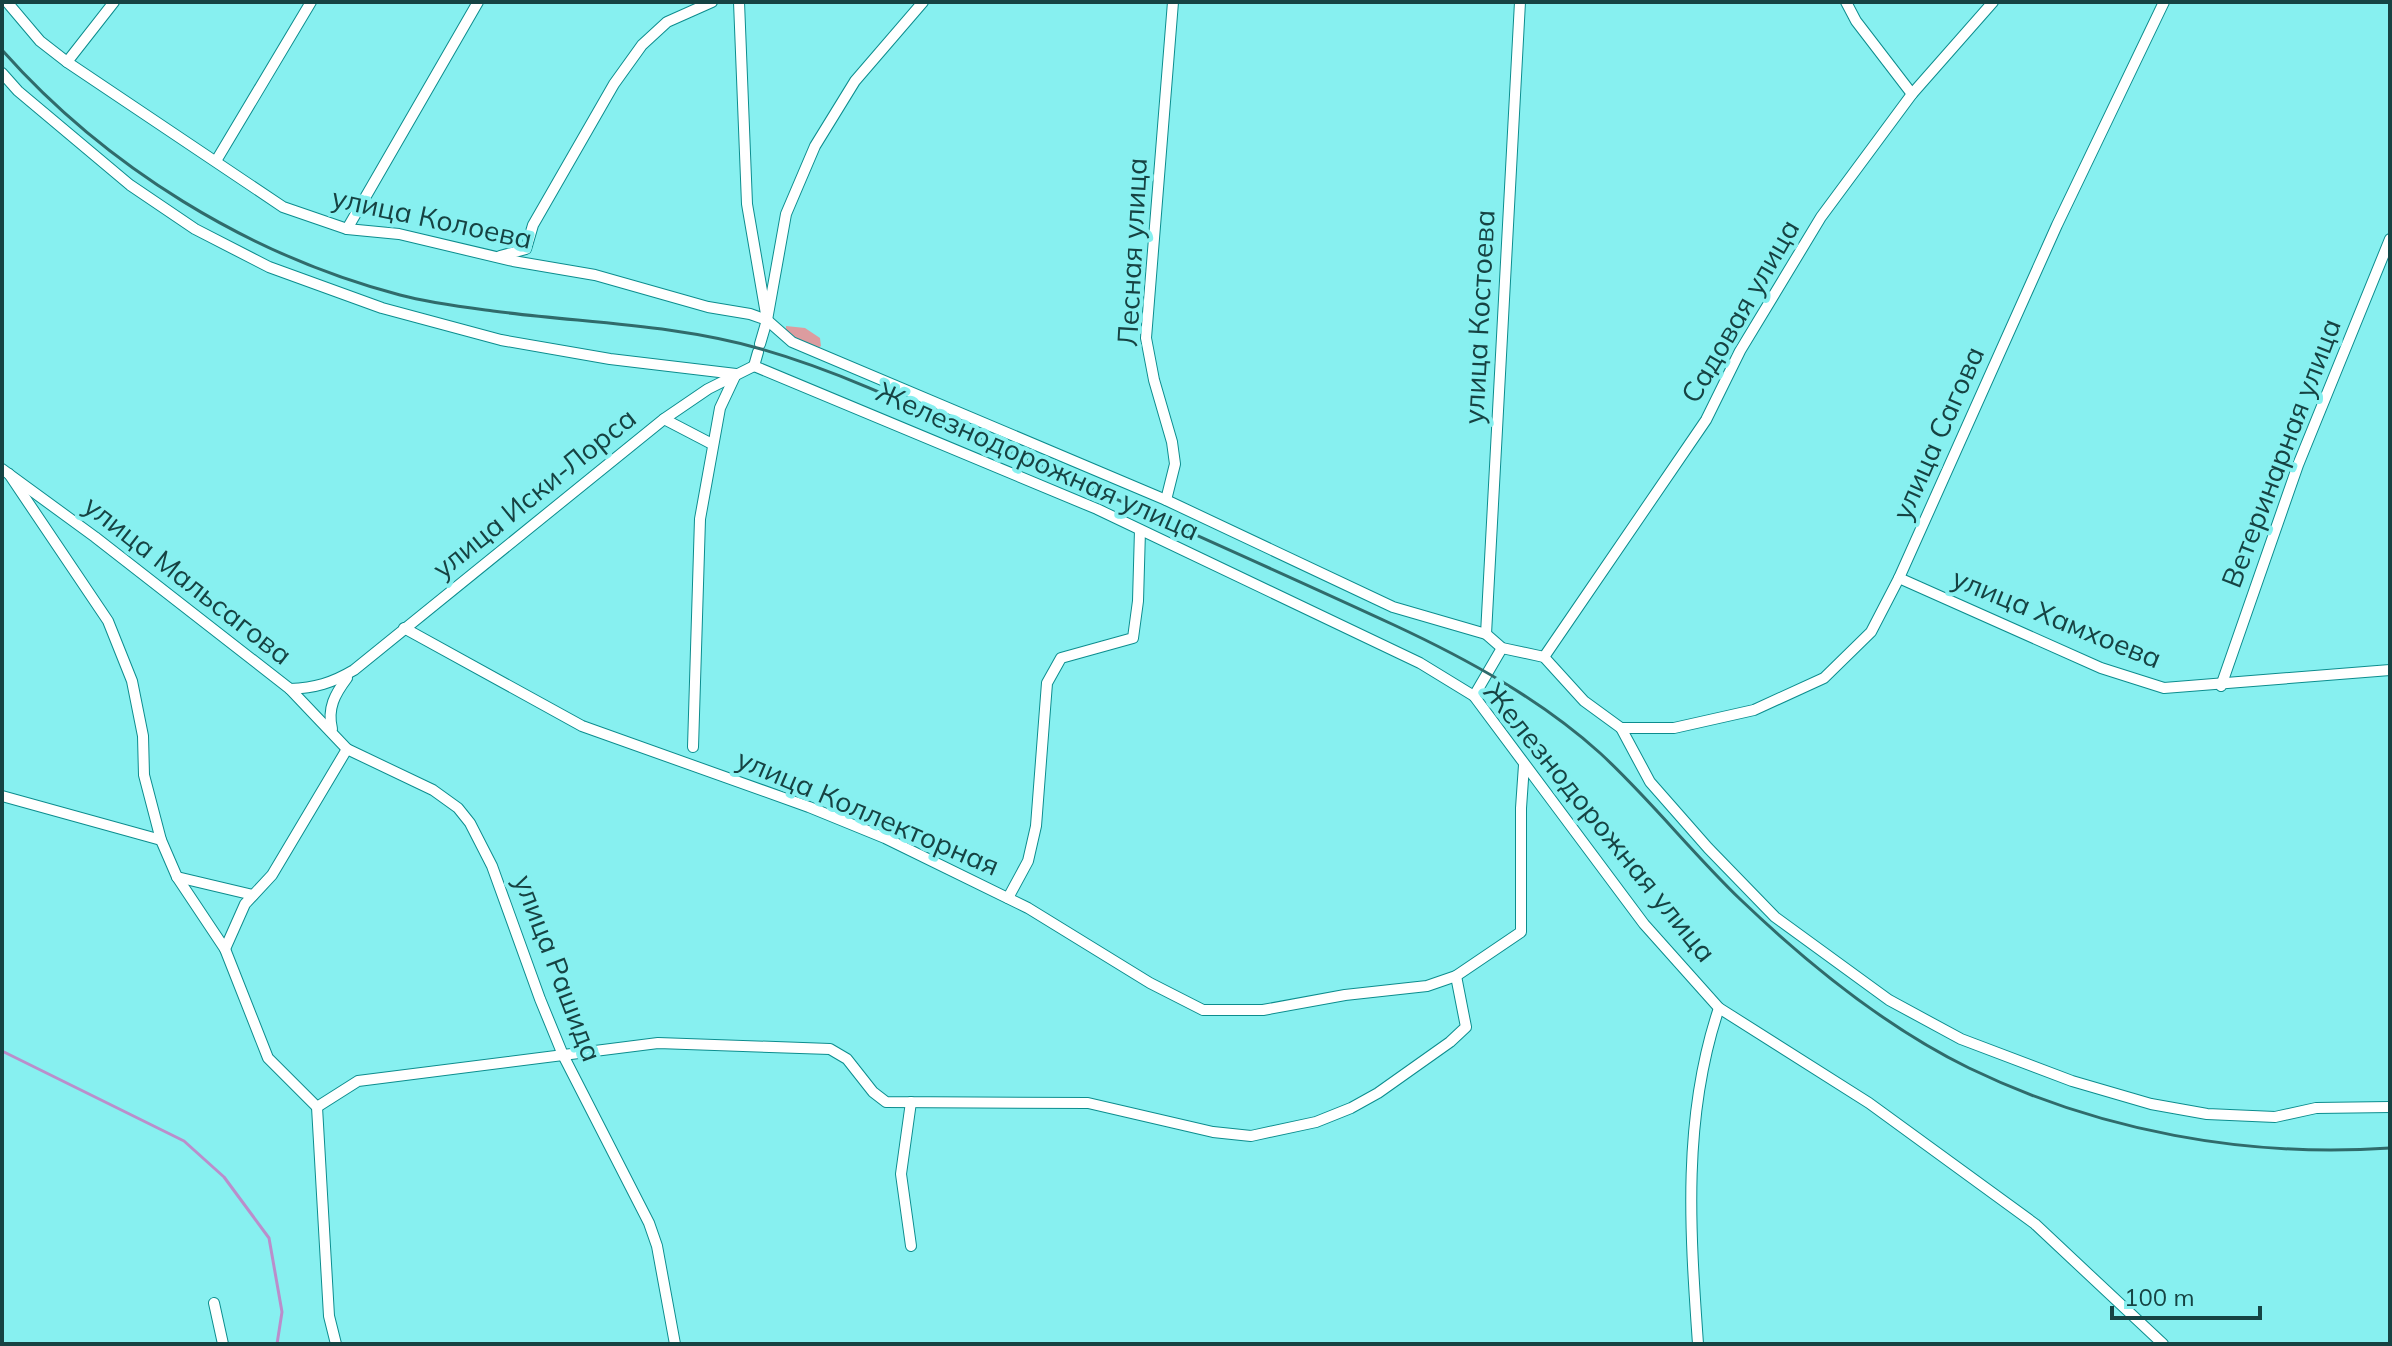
<svg xmlns="http://www.w3.org/2000/svg" width="2392" height="1346" font-family="Mulish,sans-serif">
<style>
.green{fill:#dc9c9f}
.lines{fill:none;stroke-linecap:round;stroke-linejoin:round}
.stream{stroke:#ba8ecb;stroke-width:3}
.minor-casing{stroke:#0c8d8e;stroke-width:12}
.minor{stroke:#fff;stroke-width:10}
.rail{stroke:#306b6b;stroke-width:3}
.labels{text-anchor:middle;stroke-width:8;stroke-linejoin:round;paint-order:stroke}
.street-label{font-size:28px;fill:#164343;stroke:#87f0f0}
</style>
<rect width="100%" height="100%" fill="#87f0f0"/>
<polygon class="green" points="786,326 805,328 820,338 821,346 818,348 801,343 786,330"/>
<g class="lines">
<polyline class="stream" points="2,1051 184,1141 224,1177 269,1238 282,1312 277,1344"/>
<defs>
<g id="minor">
<polyline points="7,2 40,41 67,62 283,207 347,229 399,234 513,261 595,275 708,307 750,314 767,320 792,342 1166,500 1393,607 1486,634 1502,648 1544,657 1584,701 1621,728 1650,782 1708,848 1775,917 1889,1000 1961,1039 2072,1081 2151,1104 2207,1114 2275,1117 2316,1108 2390,1107"/>
<polyline points="739,2 747,204 767,320 760,344"/>
<polyline points="1846,2 1856,21 1912,94"/>
<polyline points="67,62 114,2"/>
<polyline points="2,73 18,91 130,185 195,229 269,267 382,308 501,340 610,359 736,374"/>
<polyline points="216,161 311,2"/>
<polyline points="347,229 478,2"/>
<polyline points="500,256 526,249 533,225 614,84 642,45 667,22 712,2"/>
<polyline points="767,320 786,214 815,146 855,81 923,2"/>
<polyline points="754,366 1097,509 1420,663 1474,696 1644,924 1719,1008 1869,1103 2035,1224 2163,1344"/>
<polyline points="754,366 758,352"/>
<polyline points="664,419 712,444"/>
<path d="M2,469L95,537L290,689C315,688 332,683 354,670L664,419L708,389L754,366"/>
<polyline points="9,474 108,621 132,681 143,736 144,775 161,840 177,877 225,949 268,1058 317,1107 329,1316 336,1344"/>
<polyline points="1166,500 1175,464 1172,442 1154,380 1146,338 1173,2"/>
<polyline points="1899,578 2101,668 2164,688 2390,670"/>
<polyline points="404,628 582,726 809,807 885,838 1028,908 1150,983 1203,1010 1263,1010 1345,995 1427,986 1456,976 1521,932 1521,808 1524,765"/>
<polyline points="1486,634 1520,2"/>
<polyline points="1544,657 1706,420 1740,351 1821,217 1912,94 1993,2"/>
<polyline points="2221,686 2298,465 2390,239"/>
<polyline points="290,689 347,749 433,790 458,808 470,823 492,866 540,999 563,1055 649,1223 657,1246 675,1344"/>
<polyline points="1474,696 1502,648"/>
<polyline points="1621,728 1674,728 1754,710 1824,678 1871,632 1899,578 2057,225 2164,2"/>
<path d="M332,729C327,708 335,694 347,678"/>
<polyline points="693,747 700,519 720,408 736,374"/>
<polyline points="2,796 161,840"/>
<polyline points="177,877 253,895"/>
<polyline points="1008,898 1028,861 1036,826 1047,683 1061,658 1133,638 1138,601 1140,530"/>
<polyline points="225,949 245,904 272,875 347,749"/>
<polyline points="911,1102 901,1174 911,1246"/>
<polyline points="317,1107 358,1081 658,1043 830,1049 847,1059 873,1092 886,1102 1088,1103 1213,1132 1251,1136 1316,1122 1351,1108 1378,1093 1450,1042 1466,1027 1456,976"/>
<polyline points="214,1303 223,1344"/>
<path d="M1698,1344C1690,1230 1682,1118 1719,1008"/>
</g>
</defs>
<use href="#minor" class="minor-casing"/>
<use href="#minor" class="minor"/>
<path class="rail" d="M2,50C106,167 248,255 400,295C430,303 463,307 493,311C583,323 674,324 761,349C852,375 938,419 1024,458C1147,513 1271,568 1394,625C1467,659 1540,699 1600,753C1650,799 1692,853 1741,900C1808,964 1885,1027 1969,1068C2099,1131 2246,1158 2390,1148"/>
</g>
<g class="labels">
<g class="street-label">
<text transform="translate(432 218) rotate(12)" y="10">улица Колоева</text>
<text transform="translate(1132 252) rotate(-87)" y="10">Лесная улица</text>
<text transform="translate(1740 311) rotate(-60)" y="10">Садовая улица</text>
<text transform="translate(1479 317) rotate(-87)" y="10">улица Костоева</text>
<text transform="translate(1938 433) rotate(-66)" y="10">улица Сагова</text>
<text transform="translate(2281 453) rotate(-69)" y="10">Ветеринарная улица</text>
<text transform="translate(1038 461) rotate(24)" y="10">Железнодорожная улица</text>
<text transform="translate(534 493) rotate(-39)" y="10">улица Иски-Лорса</text>
<text transform="translate(188 580) rotate(38)" y="10">улица Мальсагова</text>
<text transform="translate(2057 618) rotate(22)" y="10">улица Хамхоева</text>
<text transform="translate(868 812) rotate(23)" y="10">улица Коллекторная</text>
<text transform="translate(1600 822) rotate(51)" y="10">Железнодорожная улица</text>
<text transform="translate(558 968) rotate(69)" y="10">улица Рашида</text>
</g>
</g>
<rect width="2392" height="1346" fill="none" stroke="#164343" stroke-width="8"/>
<path d="M2112 1306v12h148v-12" fill="none" stroke="#164343" stroke-width="4"/>
<text x="2124" y="1306" font-size="24" fill="#164343" stroke="#87f0f0" stroke-width="6" paint-order="stroke">100 m</text>
</svg>
